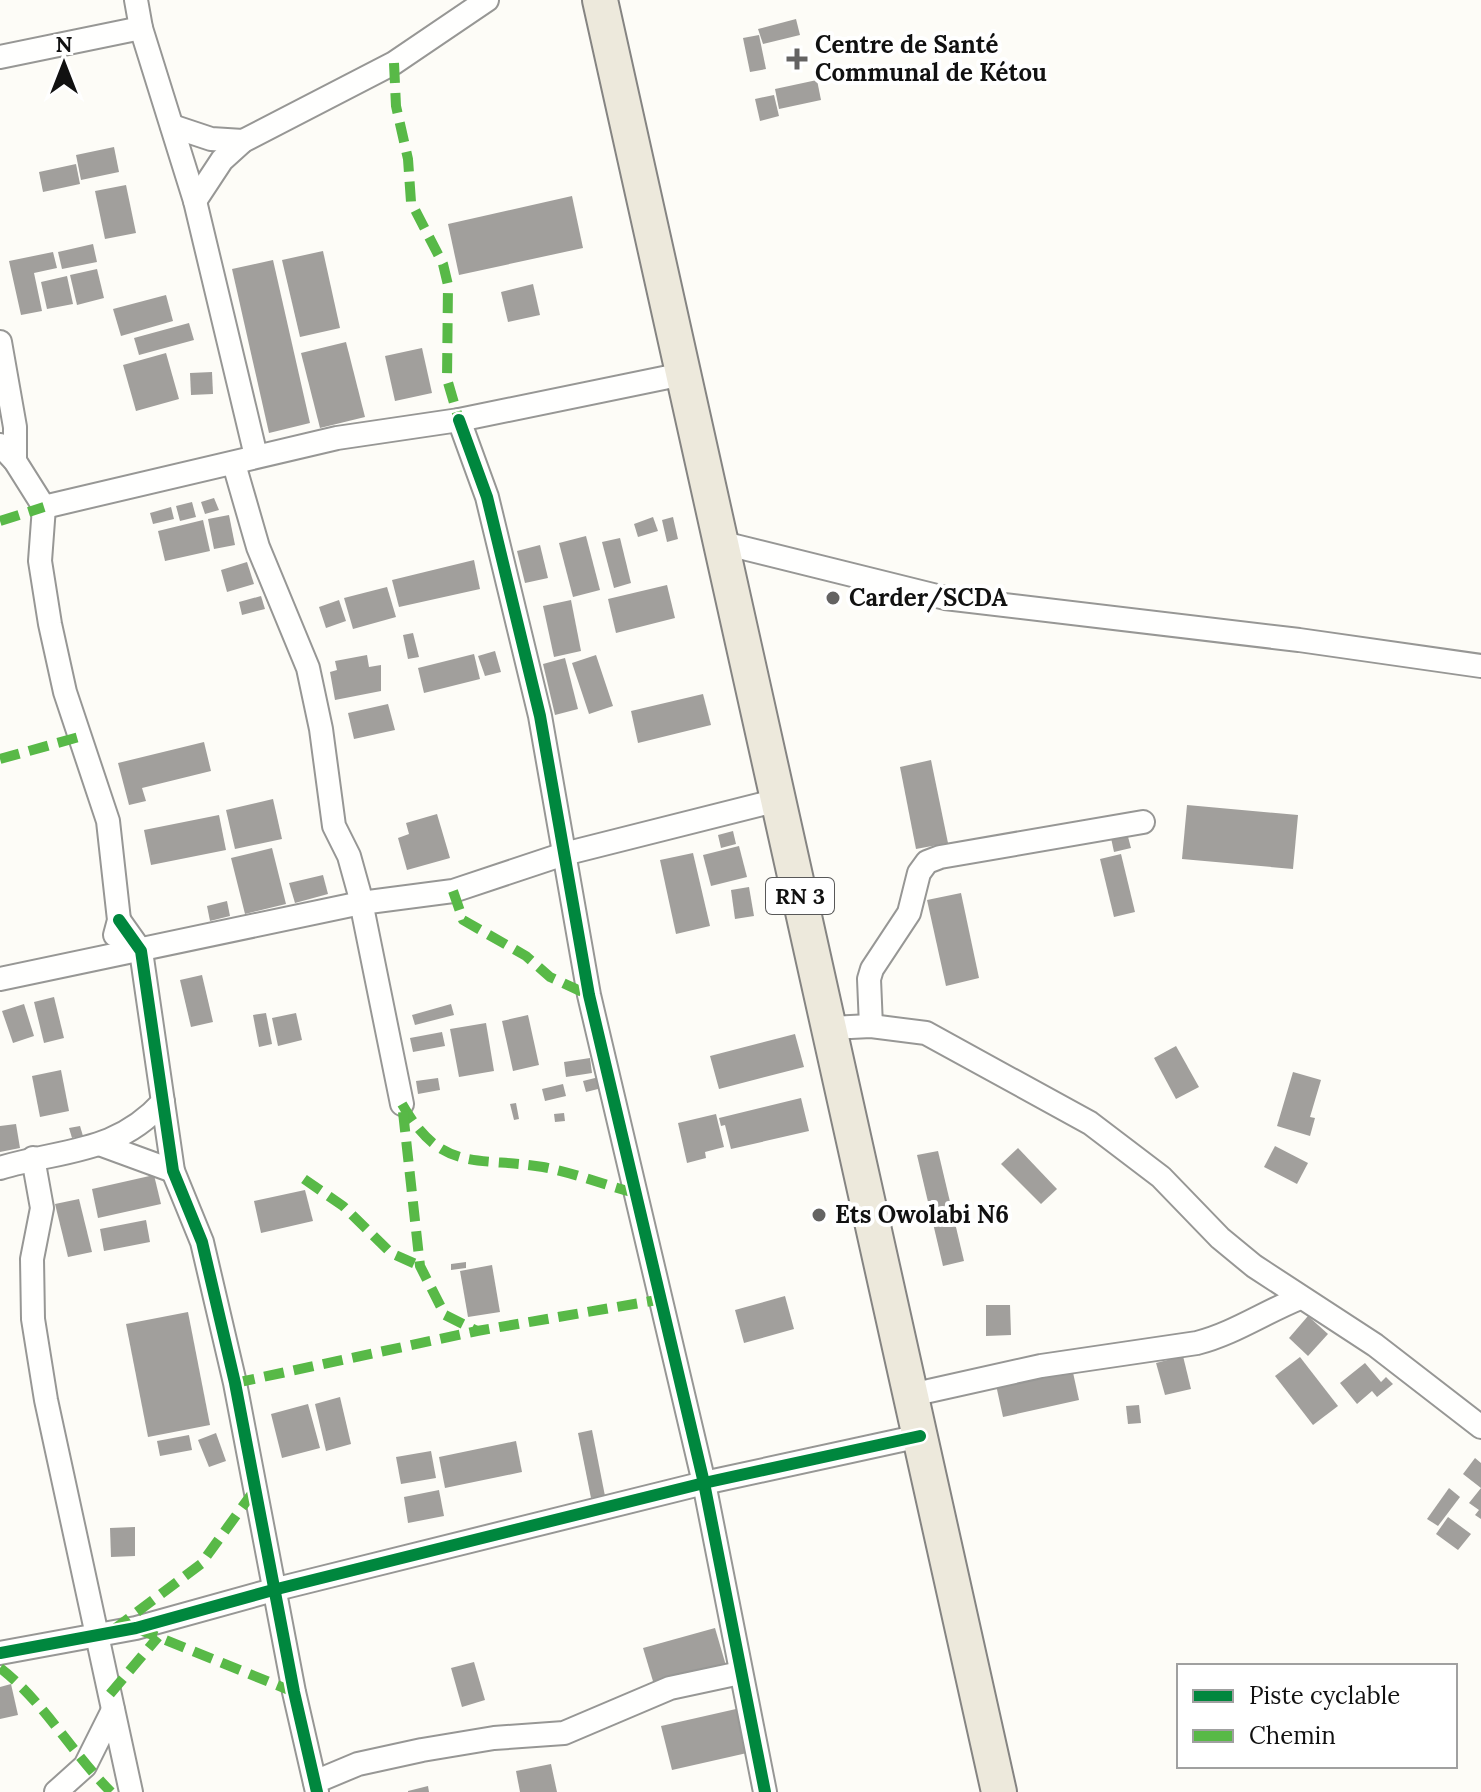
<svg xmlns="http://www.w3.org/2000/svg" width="1481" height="1792" font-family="Lora,serif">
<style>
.building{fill:#a19f9c}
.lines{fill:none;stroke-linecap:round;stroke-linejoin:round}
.minor-casing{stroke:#979795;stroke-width:26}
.primary-casing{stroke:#858482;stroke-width:38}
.minor{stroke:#fffffe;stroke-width:22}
.primary{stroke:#ede9dc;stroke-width:34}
.quiet{stroke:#58b947;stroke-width:10;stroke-dasharray:20 10;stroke-linecap:butt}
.cycleway-casing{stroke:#fff;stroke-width:17}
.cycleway{stroke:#00873e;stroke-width:12}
.poi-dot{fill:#646362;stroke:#fff;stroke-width:3}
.labels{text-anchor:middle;stroke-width:8;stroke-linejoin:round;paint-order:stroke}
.shield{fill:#fff;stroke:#585858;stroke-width:2}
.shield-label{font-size:22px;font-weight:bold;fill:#111}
.poi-label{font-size:24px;font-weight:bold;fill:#111;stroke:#fff;text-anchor:start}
</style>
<rect width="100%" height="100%" fill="#fdfcf7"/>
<g class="building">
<polygon points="796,19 800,35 763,44 758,29"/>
<polygon points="759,35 766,69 750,72 743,38"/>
<polygon points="817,80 821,100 779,109 775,89"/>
<polygon points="774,95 779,116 760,121 755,99"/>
<polygon points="114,147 119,172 81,180 76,155"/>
<polygon points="76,164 80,184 43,192 39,172"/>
<polygon points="126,185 136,233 105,239 95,191"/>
<polygon points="572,196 583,248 459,275 448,224"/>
<polygon points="93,244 97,262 62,269 58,252"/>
<polygon points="323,251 340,328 300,337 282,260"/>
<polygon points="53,252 57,268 34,273 42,311 21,315 9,261"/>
<polygon points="273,260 310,423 269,433 232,269"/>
<polygon points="97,269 104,298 77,305 70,275"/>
<polygon points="67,276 73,304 47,309 41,282"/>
<polygon points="533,284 540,315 508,322 501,292"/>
<polygon points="166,295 173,321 121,336 113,309"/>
<polygon points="189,323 194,340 139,355 134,338"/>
<polygon points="346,342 365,417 320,428 301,353"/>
<polygon points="422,348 432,393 395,401 385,356"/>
<polygon points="166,353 179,399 136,411 123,365"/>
<polygon points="212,372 213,394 191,395 190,373"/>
<polygon points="214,498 219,510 205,514 201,502"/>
<polygon points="192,502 196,517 180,521 176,506"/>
<polygon points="171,507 174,519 153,524 150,513"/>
<polygon points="229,515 235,545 214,549 208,519"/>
<polygon points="653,517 658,531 638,537 634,524"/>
<polygon points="673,517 678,539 667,542 662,520"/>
<polygon points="203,520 210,551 165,561 158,531"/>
<polygon points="586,536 600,590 573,597 559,543"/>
<polygon points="620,538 631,583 614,588 602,542"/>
<polygon points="540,545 548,578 525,583 517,551"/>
<polygon points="474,560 480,589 399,607 392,580"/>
<polygon points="247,562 254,584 227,592 221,570"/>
<polygon points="667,585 675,618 616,633 608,599"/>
<polygon points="387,587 396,617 353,629 344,598"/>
<polygon points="261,596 265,609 242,615 239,602"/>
<polygon points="339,600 346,621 326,628 319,607"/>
<polygon points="571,600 581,651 554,657 543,606"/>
<polygon points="413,633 419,657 408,659 403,635"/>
<polygon points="495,651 501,672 485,676 478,656"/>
<polygon points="474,654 480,679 424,693 418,668"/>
<polygon points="367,655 369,667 381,665 381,691 335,700 330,672 337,670 335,661"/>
<polygon points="596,655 613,706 589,714 572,663"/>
<polygon points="565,658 578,709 555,715 543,664"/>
<polygon points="703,694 711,725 638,743 631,711"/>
<polygon points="388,704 395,730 354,739 348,713"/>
<polygon points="204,742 211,771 142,788 146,801 129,805 118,763"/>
<polygon points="931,760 948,843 916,849 900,767"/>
<polygon points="273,799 282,839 235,849 226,810"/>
<polygon points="1187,805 1298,815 1293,869 1182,859"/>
<polygon points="437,814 450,858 407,870 398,838 409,834 406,823"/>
<polygon points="219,815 226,850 151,865 144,830"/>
<polygon points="733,831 736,844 721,848 718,835"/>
<polygon points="1127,833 1131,848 1114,852 1111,838"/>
<polygon points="739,846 747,877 711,886 703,855"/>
<polygon points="272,848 286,904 245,914 231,858"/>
<polygon points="693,853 710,926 676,934 660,860"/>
<polygon points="1121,854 1135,912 1114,917 1100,859"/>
<polygon points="323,875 328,894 295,903 289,883"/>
<polygon points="749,887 754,916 735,919 731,890"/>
<polygon points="961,893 979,978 946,986 927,900"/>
<polygon points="227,901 230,916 210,921 207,906"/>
<polygon points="202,975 213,1022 191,1027 180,980"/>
<polygon points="54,997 64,1038 44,1043 34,1002"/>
<polygon points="24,1004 34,1036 13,1043 2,1011"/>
<polygon points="451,1004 454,1015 415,1025 412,1015"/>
<polygon points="266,1013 272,1044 259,1047 253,1015"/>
<polygon points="296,1013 302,1040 278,1046 272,1018"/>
<polygon points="528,1015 539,1065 513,1071 502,1021"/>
<polygon points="486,1023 494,1071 459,1077 450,1029"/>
<polygon points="442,1032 445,1046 413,1052 410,1038"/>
<polygon points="795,1034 804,1067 719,1089 710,1056"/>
<polygon points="1176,1046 1199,1087 1176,1099 1154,1058"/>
<polygon points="590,1058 592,1073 566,1077 564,1062"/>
<polygon points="61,1070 69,1111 40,1117 32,1076"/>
<polygon points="1293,1072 1321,1080 1310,1117 1315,1118 1310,1136 1277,1126"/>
<polygon points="599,1077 602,1088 586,1092 583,1081"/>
<polygon points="438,1078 440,1090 418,1094 416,1081"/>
<polygon points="563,1084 566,1096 545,1101 542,1089"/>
<polygon points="801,1098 809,1131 731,1149 725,1125 721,1126 719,1118"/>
<polygon points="516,1103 519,1119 514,1120 510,1104"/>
<polygon points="564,1113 565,1121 555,1122 554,1114"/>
<polygon points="716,1114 724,1147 705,1152 706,1158 687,1163 678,1123"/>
<polygon points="16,1124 20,1148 0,1152 0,1126"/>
<polygon points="80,1126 83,1136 72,1138 69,1128"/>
<polygon points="1275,1146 1308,1163 1297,1184 1264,1167"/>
<polygon points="1018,1148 1057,1189 1041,1204 1001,1164"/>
<polygon points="938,1151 964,1261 943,1266 917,1155"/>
<polygon points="154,1175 161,1204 98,1218 92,1189"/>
<polygon points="305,1190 313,1221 261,1233 254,1201"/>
<polygon points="79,1199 92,1252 68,1257 55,1204"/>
<polygon points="146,1220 150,1242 104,1251 100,1229"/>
<polygon points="466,1262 466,1268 451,1270 451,1264"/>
<polygon points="492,1265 500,1312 468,1317 460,1271"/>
<polygon points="785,1296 794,1329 744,1343 735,1310"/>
<polygon points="986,1305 1010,1305 1011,1335 986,1336"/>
<polygon points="188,1312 210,1425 148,1437 126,1324"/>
<polygon points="1308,1316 1328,1334 1308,1356 1289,1338"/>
<polygon points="1183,1356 1191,1389 1165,1395 1156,1363"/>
<polygon points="1300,1357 1338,1406 1313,1425 1275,1376"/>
<polygon points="1365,1363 1381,1382 1386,1377 1393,1384 1377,1397 1372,1391 1357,1404 1340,1383"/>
<polygon points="1072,1368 1079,1400 1003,1417 996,1385"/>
<polygon points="340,1397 351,1444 326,1451 315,1404"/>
<polygon points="308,1404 320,1448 282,1458 271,1414"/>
<polygon points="1139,1405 1141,1423 1128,1424 1126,1406"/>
<polygon points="592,1430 605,1496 591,1498 578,1433"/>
<polygon points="216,1433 226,1461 209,1467 198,1440"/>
<polygon points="189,1435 192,1450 160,1456 157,1441"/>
<polygon points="516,1441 522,1472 445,1488 439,1457"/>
<polygon points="431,1451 436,1478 401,1484 396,1457"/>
<polygon points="1475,1458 1481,1463 1481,1519 1475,1515 1479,1510 1469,1503 1481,1488 1463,1474"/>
<polygon points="1449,1488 1460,1497 1438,1526 1427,1519"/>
<polygon points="439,1490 444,1516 408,1523 404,1497"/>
<polygon points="1448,1517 1471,1534 1458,1550 1436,1534"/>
<polygon points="135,1527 135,1556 111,1557 110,1528"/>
<polygon points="715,1628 727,1669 655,1688 643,1648"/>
<polygon points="474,1662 485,1700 462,1707 451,1668"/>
<polygon points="11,1684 18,1715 0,1719 0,1687"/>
<polygon points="736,1709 747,1753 672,1770 661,1726"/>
<polygon points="551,1764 557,1792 520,1792 516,1771"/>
<polygon points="428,1786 429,1792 408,1792 408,1791"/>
</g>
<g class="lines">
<defs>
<g id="minor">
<polyline points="136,0 141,28 195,201 256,456"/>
<polyline points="0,57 141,28"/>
<polyline points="172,126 211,139 243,141"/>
<polyline points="195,201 222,160 243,141 394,63 487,0"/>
<polyline points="0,342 15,427 15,461"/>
<polyline points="459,420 487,497 540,716 589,995 704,1483 765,1792"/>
<polyline points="0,445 15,461 44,507 40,561 50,624 65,692 108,821 119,920 115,935"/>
<polyline points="234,464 258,547 308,668 321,729 334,826 349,856 359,892 402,1104"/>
<polyline points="44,507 337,438 459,420 683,374"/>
<polyline points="719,542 945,598 1299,640 1481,666"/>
<polyline points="119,920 141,951 173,1171 202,1242 235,1383 294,1692 317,1792"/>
<polyline points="0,979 361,903 453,891 564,854 778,800"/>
<polyline points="871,1026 869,979 872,969 909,913 919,873 927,862 940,857 1143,822"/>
<polyline points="830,1028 871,1026 926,1033 1090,1123 1161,1177 1220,1238 1254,1266 1375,1345 1481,1427"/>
<polyline points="102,1145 173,1171"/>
<polyline points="33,1158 42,1208 32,1259 33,1319 46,1400 131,1792"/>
<path d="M0,1168C63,1149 116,1154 163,1102"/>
<path d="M911,1395L1041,1366L1197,1343C1233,1334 1265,1312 1300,1298"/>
<polyline points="0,1653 136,1628 273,1590 704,1483 920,1436"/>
<polyline points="315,1782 358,1764 422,1750 494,1738 564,1733 670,1688 740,1673"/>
<polyline points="56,1792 85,1766 113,1710"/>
</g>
<polyline id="primary" points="600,0 999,1792"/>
</defs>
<use href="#minor" class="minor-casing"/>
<use href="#primary" class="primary-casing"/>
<use href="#minor" class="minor"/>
<use href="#primary" class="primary"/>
<g class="quiet">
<polyline points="394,63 396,106 408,159 411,202 443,264 448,285 447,379 459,420"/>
<polyline points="0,521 44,507"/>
<polyline points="0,759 79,737"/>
<polyline points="453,891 463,920 526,956 550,977 589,995"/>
<path d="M402,1104C442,1174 476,1156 543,1167C575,1173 607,1186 639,1194"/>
<polyline points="403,1112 420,1266 445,1315 477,1331"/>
<polyline points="304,1179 343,1206 391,1253 420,1266"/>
<polyline points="235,1383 477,1331 663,1299"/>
<polyline points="138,1629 294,1692"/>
<polyline points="113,1630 201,1564 256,1488"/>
<path d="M0,1668C43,1701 72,1753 111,1792"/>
<polyline points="110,1694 158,1637"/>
</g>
<defs>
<g id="cycleway">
<polyline points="459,420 487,497 540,716 589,995 704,1483 765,1792"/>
<polyline points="119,920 141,951 173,1171 202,1242 235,1383 294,1692 317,1792"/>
<polyline points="0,1653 136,1628 273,1590 704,1483 920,1436"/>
</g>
</defs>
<use href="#cycleway" class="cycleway-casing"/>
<use href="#cycleway" class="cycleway"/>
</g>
<g class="poi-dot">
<path d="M793 47h8v8h8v8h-8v8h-8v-8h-8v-8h8z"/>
<circle cx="833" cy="598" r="8"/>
<circle cx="819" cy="1215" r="8"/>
</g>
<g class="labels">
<rect class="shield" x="766" y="878" width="68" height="36" rx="6"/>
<g class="shield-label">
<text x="800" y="904">RN 3</text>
</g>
<g class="poi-label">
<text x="815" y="53">Centre de Santé<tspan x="815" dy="28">Communal de Kétou</tspan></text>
<text x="849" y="606">Carder/SCDA</text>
<text x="835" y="1223">Ets Owolabi N6</text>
</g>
</g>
<rect x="1177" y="1664" width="280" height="104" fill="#ffffff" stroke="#a0a0a0" stroke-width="2"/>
<rect x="1193" y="1690" width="40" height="12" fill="#00873e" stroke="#a0a0a0" stroke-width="2"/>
<text x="1249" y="1704" font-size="24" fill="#111111">Piste cyclable</text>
<rect x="1193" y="1730" width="40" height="12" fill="#58b947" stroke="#a0a0a0" stroke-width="2"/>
<text x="1249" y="1744" font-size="24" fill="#111111">Chemin</text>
<g transform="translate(64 64)" stroke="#ffffff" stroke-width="6" paint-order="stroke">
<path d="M0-6L14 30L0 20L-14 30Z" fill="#111111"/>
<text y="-12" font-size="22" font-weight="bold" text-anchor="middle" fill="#111111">N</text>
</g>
</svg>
